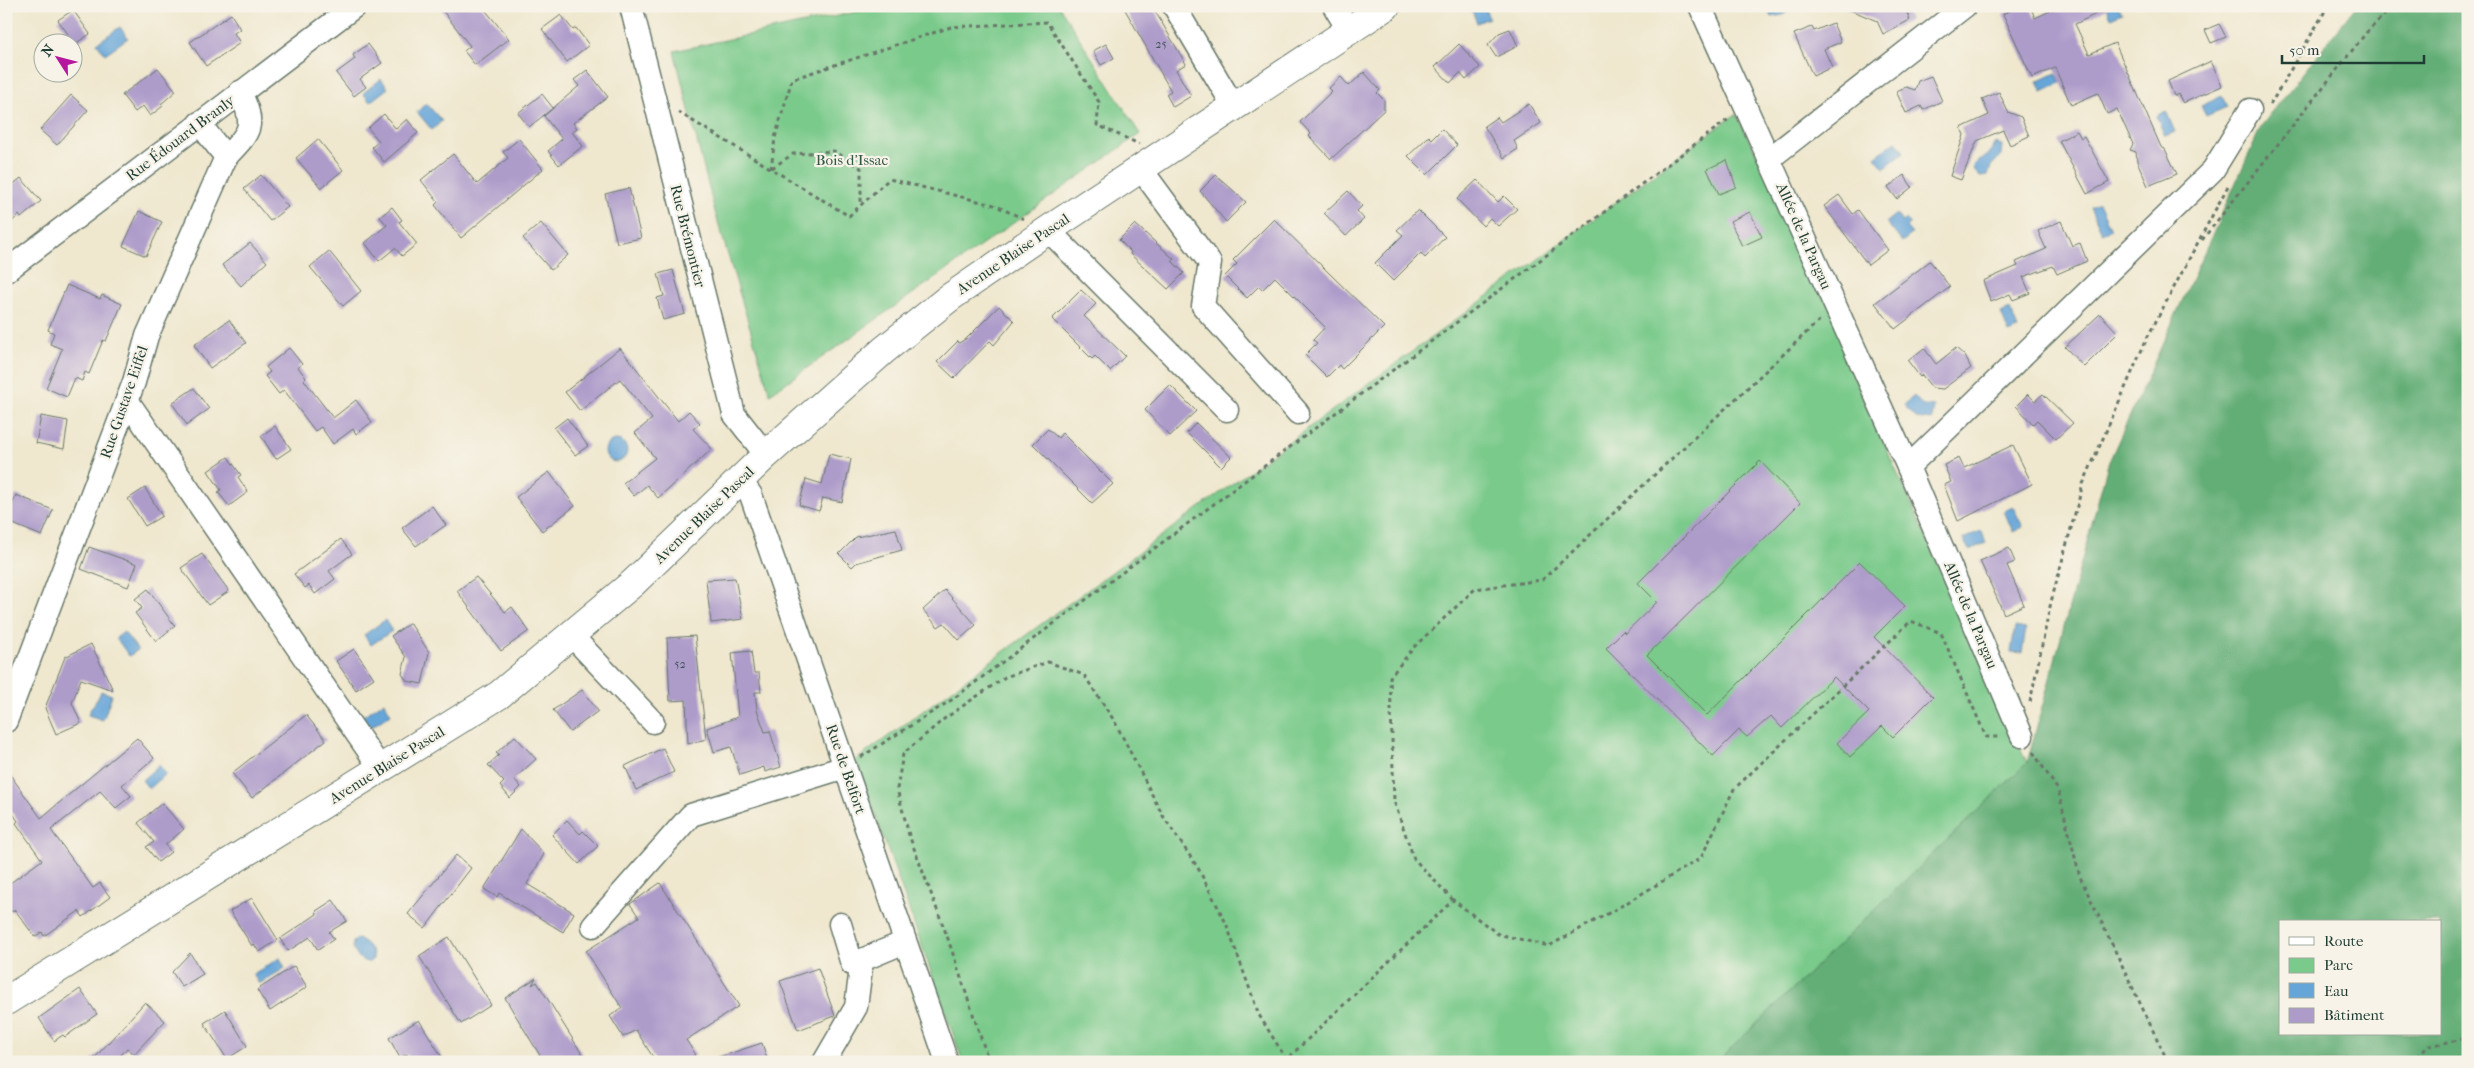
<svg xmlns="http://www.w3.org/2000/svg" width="2474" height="1068" font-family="'IM FELL French Canon',serif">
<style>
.green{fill:#7aca8b;stroke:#4c8460}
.forest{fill:#63ae77;stroke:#417656;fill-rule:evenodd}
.water{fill:#66a5d8;stroke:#427186}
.building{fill:#ad9bca}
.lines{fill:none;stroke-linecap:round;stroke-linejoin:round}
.minor-casing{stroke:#68786a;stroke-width:25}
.major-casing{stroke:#68786a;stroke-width:30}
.path{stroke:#68786a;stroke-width:3;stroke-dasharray:4 4;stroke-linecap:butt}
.minor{stroke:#fff;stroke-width:22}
.major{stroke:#fff;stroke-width:28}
.labels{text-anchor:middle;stroke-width:4.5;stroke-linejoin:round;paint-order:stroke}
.number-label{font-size:12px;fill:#42545a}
.street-label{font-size:15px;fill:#1f3d34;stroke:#f7f3e8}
.park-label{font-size:15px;fill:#315945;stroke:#f7f3e8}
</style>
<rect width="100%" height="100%" fill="#f7f3e8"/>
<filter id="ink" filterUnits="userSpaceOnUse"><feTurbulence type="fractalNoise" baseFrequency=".02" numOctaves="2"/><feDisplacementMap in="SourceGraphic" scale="10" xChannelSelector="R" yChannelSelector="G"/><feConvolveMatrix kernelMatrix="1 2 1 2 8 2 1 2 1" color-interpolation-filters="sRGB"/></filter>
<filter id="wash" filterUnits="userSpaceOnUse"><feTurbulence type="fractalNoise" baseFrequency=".0096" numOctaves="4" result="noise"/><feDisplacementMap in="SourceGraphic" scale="20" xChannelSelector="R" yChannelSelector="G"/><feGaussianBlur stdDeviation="1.12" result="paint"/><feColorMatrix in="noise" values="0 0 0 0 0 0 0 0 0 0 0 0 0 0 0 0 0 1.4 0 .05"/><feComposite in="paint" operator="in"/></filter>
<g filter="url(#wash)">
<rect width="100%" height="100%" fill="#efe7ce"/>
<g class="green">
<polygon points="884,6 1059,6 1140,134 770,394 715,212 674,51"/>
<polygon points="1736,114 1835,306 1844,354 2027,763 1717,1062 963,1062 856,760"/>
</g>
<path class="forest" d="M2356,6H2468V1062H1717L2027,763L2108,464L2262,125ZM2280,922H2440V1034H2280Z"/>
<g class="water">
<polygon points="1470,6 1484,6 1489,18 1477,23"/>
<polygon points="1772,6 1794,6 1794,7 1783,15 1771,17 1768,10"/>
<polygon points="2106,6 2118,6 2122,13 2111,18"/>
<polygon points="120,27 128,38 105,54 97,43"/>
<polygon points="2056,73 2061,83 2042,92 2037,82"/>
<polygon points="381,79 388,88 370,102 363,93"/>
<polygon points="2222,96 2227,107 2206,116 2201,106"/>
<polygon points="426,103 442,121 432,130 417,112"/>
<polygon points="2166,111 2175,132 2165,136 2156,116"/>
<polygon points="1896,141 1904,152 1884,168 1875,157"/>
<path d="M1995,143L2002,145L2001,156L1991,166L1988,176L1980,177C1965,162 1983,161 1989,154C1992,151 1992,147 1995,143Z"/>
<polygon points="2099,203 2111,229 2102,233 2090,207"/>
<polygon points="1896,214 1902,222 1906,219 1910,223 1906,227 1912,234 1902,242 1886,222"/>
<polygon points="2010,309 2018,329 2009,333 2001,313"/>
<polygon points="1914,396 1923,406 1934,407 1932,420 1916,418 1904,405"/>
<circle cx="616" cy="451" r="11"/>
<polygon points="2013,507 2023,527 2013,532 2004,511"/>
<polygon points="1981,531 1986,543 1969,550 1963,539"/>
<polygon points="385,620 392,631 371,645 364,635"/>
<polygon points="2015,627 2026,629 2022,653 2011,652"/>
<polygon points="124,632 138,650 129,656 116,638"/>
<path d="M101,691L112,695L103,720L88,715C91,705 97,703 101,691Z"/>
<polygon points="384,702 391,714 368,729 361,717"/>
<polygon points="159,765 166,774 149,789 142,780"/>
<path d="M357,939C365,940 374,950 373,959L369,962C360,962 351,951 353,942Z"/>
<polygon points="280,958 285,968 259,984 253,974"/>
</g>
<g id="blocks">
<g class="building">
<polygon points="439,6 482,6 509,39 475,65 464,51 470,46"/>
<polygon points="1123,6 1152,6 1186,64 1176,70 1191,96 1173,107 1166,94 1171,91"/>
<polygon points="1841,6 1904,6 1910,20 1883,34 1877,21"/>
<polygon points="2019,6 2030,6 2035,18 2061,6 2113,6 2075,24 2089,54 2115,43 2161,147 2165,149 2177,174 2148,186 2137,161 2136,152 2130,150 2133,144 2117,109 2107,114 2098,93 2071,105 2055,68 2032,78 2003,14"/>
<polygon points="73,10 90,34 72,46 72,42 60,42 68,34 58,20"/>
<polygon points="231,14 240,29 234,33 240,43 206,66 190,42"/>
<polygon points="561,15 573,30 576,28 589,45 567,62 542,29"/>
<polygon points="1833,23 1841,42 1824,49 1832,67 1813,76 1794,34 1812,27 1814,31"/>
<polygon points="2219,24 2226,37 2211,43 2205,30"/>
<polygon points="1510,29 1518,46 1496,57 1488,45 1499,33"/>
<polygon points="368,44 382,63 360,79 366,87 354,96 336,73 355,59 353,55"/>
<polygon points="1106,44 1114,58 1101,65 1093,51"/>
<polygon points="1459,44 1480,67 1466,80 1460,73 1450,83 1435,67"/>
<polygon points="2211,61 2222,86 2183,103 2178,94 2174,96 2168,81"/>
<polygon points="158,68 176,91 161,104 163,106 150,116 143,106 135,112 122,95"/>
<polygon points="587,70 608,97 573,123 577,128 572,132 583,146 559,165 548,151 562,139 544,116 579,86 574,80"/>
<polygon points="1364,72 1380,90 1377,93 1384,100 1384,110 1331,159 1309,136 1311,134 1300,122 1332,91 1329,88 1341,77 1349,86"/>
<polygon points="1931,76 1942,101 1923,110 1921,106 1906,113 1896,91 1906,87 1915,90 1918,81"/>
<polygon points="1999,92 2008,112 2021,117 2029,136 2010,145 2003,130 1977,141 1961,180 1950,176 1964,135 1961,128 1989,115 1982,99"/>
<polygon points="542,94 553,108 529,127 518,113"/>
<polygon points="71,95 88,110 57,145 40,130"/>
<polygon points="1529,104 1541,123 1514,141 1518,149 1504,158 1484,126 1497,117 1501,122"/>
<polygon points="384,114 396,129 407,119 418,133 384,162 372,147 379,141 368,128"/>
<polygon points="1442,129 1457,145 1427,175 1408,156 1429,136 1432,139"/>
<polygon points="2077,131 2081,138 2084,136 2109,182 2087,194 2059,141"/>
<polygon points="318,139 343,170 321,188 296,158"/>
<polygon points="519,139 543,169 461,238 435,205 438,202 421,180 453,154 477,184 508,158 503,152"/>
<polygon points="1727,160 1736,187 1719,194 1707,169"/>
<polygon points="261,175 288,207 270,221 244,189"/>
<polygon points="1216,175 1246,202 1226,222 1200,191"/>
<polygon points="1904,175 1912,187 1897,199 1888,187"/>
<polygon points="21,178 41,201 21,218 19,215 6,227 6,190"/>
<polygon points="1477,180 1498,202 1504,196 1517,209 1498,226 1490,218 1483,226 1457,199"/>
<polygon points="629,188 641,238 617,243 605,194"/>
<polygon points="1348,191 1362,206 1357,211 1364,219 1346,236 1324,213"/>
<polygon points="1839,195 1853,214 1858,210 1888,250 1868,265 1824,206"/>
<polygon points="392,207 402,220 399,222 417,244 402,256 395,248 379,261 365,243 387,225 380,217"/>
<polygon points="1418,210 1445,237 1425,258 1421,253 1393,281 1375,263 1403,235 1397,230"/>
<polygon points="139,211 162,222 146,256 123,246"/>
<polygon points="1750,212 1762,237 1742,246 1730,221"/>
<polygon points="1274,219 1384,327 1342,369 1339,365 1327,377 1305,355 1317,343 1313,340 1325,327 1275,277 1262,290 1259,286 1247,298 1225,276 1237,264 1233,260"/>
<polygon points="2061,221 2072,246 2080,243 2087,261 2057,274 2053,266 2023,277 2030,293 2013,300 2010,294 1991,302 1983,281 2018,266 2016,262 2046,249 2038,231"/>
<polygon points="541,223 568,255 551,270 523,238"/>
<polygon points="1135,224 1174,259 1172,261 1184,273 1168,289 1130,254 1131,252 1119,240"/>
<polygon points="250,243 267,262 241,286 222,265"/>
<polygon points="329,251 361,291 343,306 310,267"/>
<polygon points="1930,261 1950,287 1895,329 1875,303"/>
<polygon points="673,270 685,314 663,320 657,298 664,296 658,274"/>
<polygon points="67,285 100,299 102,295 122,304 106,341 103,340 89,374 85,372 82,381 75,378 67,397 46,388 62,349 50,344 54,333 48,330"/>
<polygon points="1081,290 1096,304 1084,316 1125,356 1110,371 1095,356 1092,359 1052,319"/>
<polygon points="999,306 1014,321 994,345 990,341 954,378 937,362 958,341 959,343 967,338"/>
<polygon points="2100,314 2118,333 2084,367 2065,347"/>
<polygon points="229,320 246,343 210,368 194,345"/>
<polygon points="289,348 302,364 298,367 306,378 304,380 333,418 356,400 372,422 356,434 353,429 333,444 321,427 315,431 284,390 279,394 265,376 270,372 266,367"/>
<polygon points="620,348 678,421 689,411 700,423 693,429 712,449 658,498 647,485 634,496 623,483 655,458 635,433 652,419 620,379 580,411 565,392"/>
<polygon points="1924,348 1936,364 1956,348 1965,356 1971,368 1943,389 1932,388 1922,375 1920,377 1908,361"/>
<polygon points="1170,385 1196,411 1170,436 1145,410"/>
<polygon points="194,388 209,409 187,425 172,403"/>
<polygon points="2028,394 2035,401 2043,394 2073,423 2056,439 2037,420 2033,424 2016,406"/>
<polygon points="41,416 68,421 64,449 36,443"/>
<polygon points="567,418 588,446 575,455 554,428"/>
<polygon points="1196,423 1231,457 1221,467 1187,433"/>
<polygon points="275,426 291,449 276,459 261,436"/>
<polygon points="1048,429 1058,438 1062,433 1113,484 1092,503 1033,444"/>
<polygon points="2013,445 2032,484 1958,521 1944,485 1951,482 1944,465 1959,458 1964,468"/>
<polygon points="829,454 851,459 842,502 823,498 819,511 799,505 806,479 822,484"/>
<polygon points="228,457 241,475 238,477 248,492 229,506 218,492 221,490 208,471"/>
<polygon points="1760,461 1800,503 1647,655 1707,715 1860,562 1905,606 1874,637 1933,697 1893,737 1882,726 1850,757 1837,743 1869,712 1834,677 1782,728 1771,716 1747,737 1739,730 1713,756 1606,648 1623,631 1625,633 1657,602 1638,583"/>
<polygon points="549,472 575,506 542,531 516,497"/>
<polygon points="145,488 162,516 145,526 128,499"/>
<polygon points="16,495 53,510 42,536 6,521"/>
<polygon points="432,506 446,525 416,546 402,528"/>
<polygon points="896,529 902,550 856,563 852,567 839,554 856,537"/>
<polygon points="341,539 352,554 329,571 335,579 315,594 309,585 305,588 294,574"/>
<polygon points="89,547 137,564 128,587 81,569"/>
<polygon points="2009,548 2015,562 2007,565 2024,605 2004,614 1980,561"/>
<polygon points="202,554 229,591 208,605 181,568"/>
<polygon points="476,577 505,612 512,607 529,631 501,651 457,591"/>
<polygon points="735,578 743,619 711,623 706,580"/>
<polygon points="148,589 175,626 156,641 135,613 142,608 135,599"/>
<polygon points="945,590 976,625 959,640 944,623 938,627 923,610"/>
<polygon points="410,623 429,652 422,684 407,681 402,674 406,657 391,636"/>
<polygon points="695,636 706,739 688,744 686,700 670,701 667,638"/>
<polygon points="91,644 113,690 81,679 72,703 81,723 56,734 45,708 65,657"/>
<polygon points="354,649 374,678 356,690 336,661"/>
<polygon points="751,651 754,673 759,673 761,692 755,692 757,710 765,732 770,731 781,767 765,772 764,767 740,775 731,747 714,752 707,728 738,717 732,653"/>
<polygon points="582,690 598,711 570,732 553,710"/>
<polygon points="306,715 326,740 252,798 232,773"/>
<polygon points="515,736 536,759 514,779 521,787 510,798 500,786 504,782 488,765 499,755 496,753"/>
<polygon points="137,738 154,758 122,785 131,796 116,808 100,791 51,830 93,888 100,883 110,897 83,917 79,911 44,936 42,932 35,937 15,910 12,912 6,904 6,886 42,860 16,823 18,821 6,804 6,769 41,818"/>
<polygon points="663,748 674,772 636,790 625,766"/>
<polygon points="162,803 184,829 165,845 171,852 158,862 146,847 154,842 138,823"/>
<polygon points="567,820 580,834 583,831 598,846 579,864 552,835"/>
<polygon points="521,829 544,854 527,884 574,913 563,932 499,893 497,897 484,889"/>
<polygon points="456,855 471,868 425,928 408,914"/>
<polygon points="660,883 739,1006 686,1040 696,1055 684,1062 656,1062 636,1030 623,1037 610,1016 622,1008 586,951 639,917 630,904"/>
<polygon points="252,898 278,940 259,952 254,944 252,946 230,911"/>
<polygon points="333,900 347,921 329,932 334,939 318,950 310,937 288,951 280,939 317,914 316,911"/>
<polygon points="449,937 491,1005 461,1024 419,956"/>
<polygon points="190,953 203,974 182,987 172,972"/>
<polygon points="294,966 307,987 270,1011 257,990"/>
<polygon points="818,968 835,1016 798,1030 780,981"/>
<polygon points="536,978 532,985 537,982 587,1062 544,1062 505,998"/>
<polygon points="80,989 97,1014 65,1037 63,1035 54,1041 39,1018"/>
<polygon points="145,1002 165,1021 134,1054 127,1048 115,1062 91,1062"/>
<polygon points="225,1010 247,1046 227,1059 204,1023"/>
<polygon points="419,1020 445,1062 411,1062 407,1054 400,1058 389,1038"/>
<polygon points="762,1043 768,1062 714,1062 713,1059"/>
</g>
</g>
</g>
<g filter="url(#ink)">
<use href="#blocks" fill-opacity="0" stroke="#68786a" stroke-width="1"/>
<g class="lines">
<defs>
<g id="minor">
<polyline points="631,6 734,414 766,455"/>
<polyline points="1174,6 1234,107"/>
<polyline points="1334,6 1349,31"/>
<polyline points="1700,6 1908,467 2213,170 2250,110"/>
<polyline points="199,123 226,157"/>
<polyline points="1769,159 1965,6"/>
<polyline points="1141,169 1210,263 1203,306 1298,413"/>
<polyline points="1048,230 1227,410"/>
<polyline points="6,271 355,6"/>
<polyline points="127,400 381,769"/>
<polyline points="1908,467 2022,736"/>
<polyline points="740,479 751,495 947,1062"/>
<polyline points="572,636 653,722"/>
<path d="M6,721L134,382L147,336L226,157C251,131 256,126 240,92"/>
<polyline points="593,926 691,815 845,767"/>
<polyline points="862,960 905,942"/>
<polyline points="824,1062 856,1007 862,960 852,964 840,924"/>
</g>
<polyline id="major" points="6,1001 499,695 633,583 766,455 884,350 949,298 1048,230 1386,6"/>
</defs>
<use href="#minor" class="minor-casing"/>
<use href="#major" class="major-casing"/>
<g class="path">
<polyline points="2270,105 2328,6"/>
<polyline points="678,112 849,216 889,179 994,205 1024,219"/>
<polyline points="772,168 793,154 834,151 861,168 861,205"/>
<polyline points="771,169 775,138 792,79 951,27 1047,22 1099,102 1097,125 1139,144"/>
<polyline points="2202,240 2366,33 2393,6"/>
<polyline points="2030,702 2051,602 2083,484 2147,338 2228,186"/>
<polyline points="2033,752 2058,790 2080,877 2168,1062"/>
<polyline points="861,757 953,699 1730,118"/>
<polyline points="1453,900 1414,859 1394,801 1390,677 1415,646 1475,589 1542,580 1821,319"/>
<polyline points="989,1062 947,936 909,835 897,789 903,754 944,719 1005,677 1048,662 1084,675 1115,722 1163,816 1198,868 1226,923 1259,1015 1288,1062"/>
<polyline points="1284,1062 1453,900 1498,934 1549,946 1618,908 1701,858 1734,789 1911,621 1941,633 1986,737 2002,737"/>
<polyline points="2411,1062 2429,1046 2468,1038"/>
</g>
<use href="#minor" class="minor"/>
<use href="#major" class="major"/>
</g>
</g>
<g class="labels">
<g class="number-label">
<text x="1161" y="48">25</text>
<text x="680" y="668">52</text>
</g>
<g class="street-label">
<text transform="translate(180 138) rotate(-37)" y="5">Rue Édouard Branly</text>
<text transform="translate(688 236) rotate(76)" y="5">Rue Brémontier</text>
<text transform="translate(1804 236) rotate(66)" y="5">Allée de la Pargau</text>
<text transform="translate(1013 254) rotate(-34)" y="5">Avenue Blaise Pascal</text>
<text transform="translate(124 402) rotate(-71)" y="5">Rue Gustave Eiffel</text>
<text transform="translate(704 515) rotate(-44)" y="5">Avenue Blaise Pascal</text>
<text transform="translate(1971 615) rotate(67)" y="5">Allée de la Pargau</text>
<text transform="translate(387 765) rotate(-32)" y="5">Avenue Blaise Pascal</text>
<text transform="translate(846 769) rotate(71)" y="5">Rue de Belfort</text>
</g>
<g class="park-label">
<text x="852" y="165">Bois d'Issac</text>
</g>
</g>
<rect width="2474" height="1068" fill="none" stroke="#f7f3e8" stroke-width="25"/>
<rect x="2279" y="920" width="162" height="115" fill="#f7f3e8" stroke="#a1aaa0"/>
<rect x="2289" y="937" width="25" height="8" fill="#ffffff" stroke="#a1aaa0"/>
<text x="2324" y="946" font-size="15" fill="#1f3d34">Route</text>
<rect x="2289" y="958" width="25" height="15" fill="#7aca8b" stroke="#a1aaa0"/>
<text x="2324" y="970" font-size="15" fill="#1f3d34">Parc</text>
<rect x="2289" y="983" width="25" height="15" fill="#66a5d8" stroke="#a1aaa0"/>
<text x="2324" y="996" font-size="15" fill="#1f3d34">Eau</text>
<rect x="2289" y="1008" width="25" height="15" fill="#ad9bca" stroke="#a1aaa0"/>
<text x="2324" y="1020" font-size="15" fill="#1f3d34">Bâtiment</text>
<g transform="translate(58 58) rotate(306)"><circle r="24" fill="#f7f3e8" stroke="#a1aaa0"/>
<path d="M0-4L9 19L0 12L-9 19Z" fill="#b5179e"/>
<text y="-8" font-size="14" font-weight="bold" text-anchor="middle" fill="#1f3d34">N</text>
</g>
<path d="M2282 55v8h142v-8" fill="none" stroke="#1f3d34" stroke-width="2.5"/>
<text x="2289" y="55" font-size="15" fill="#1f3d34" stroke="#f7f3e8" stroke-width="4" paint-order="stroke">50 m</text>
</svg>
